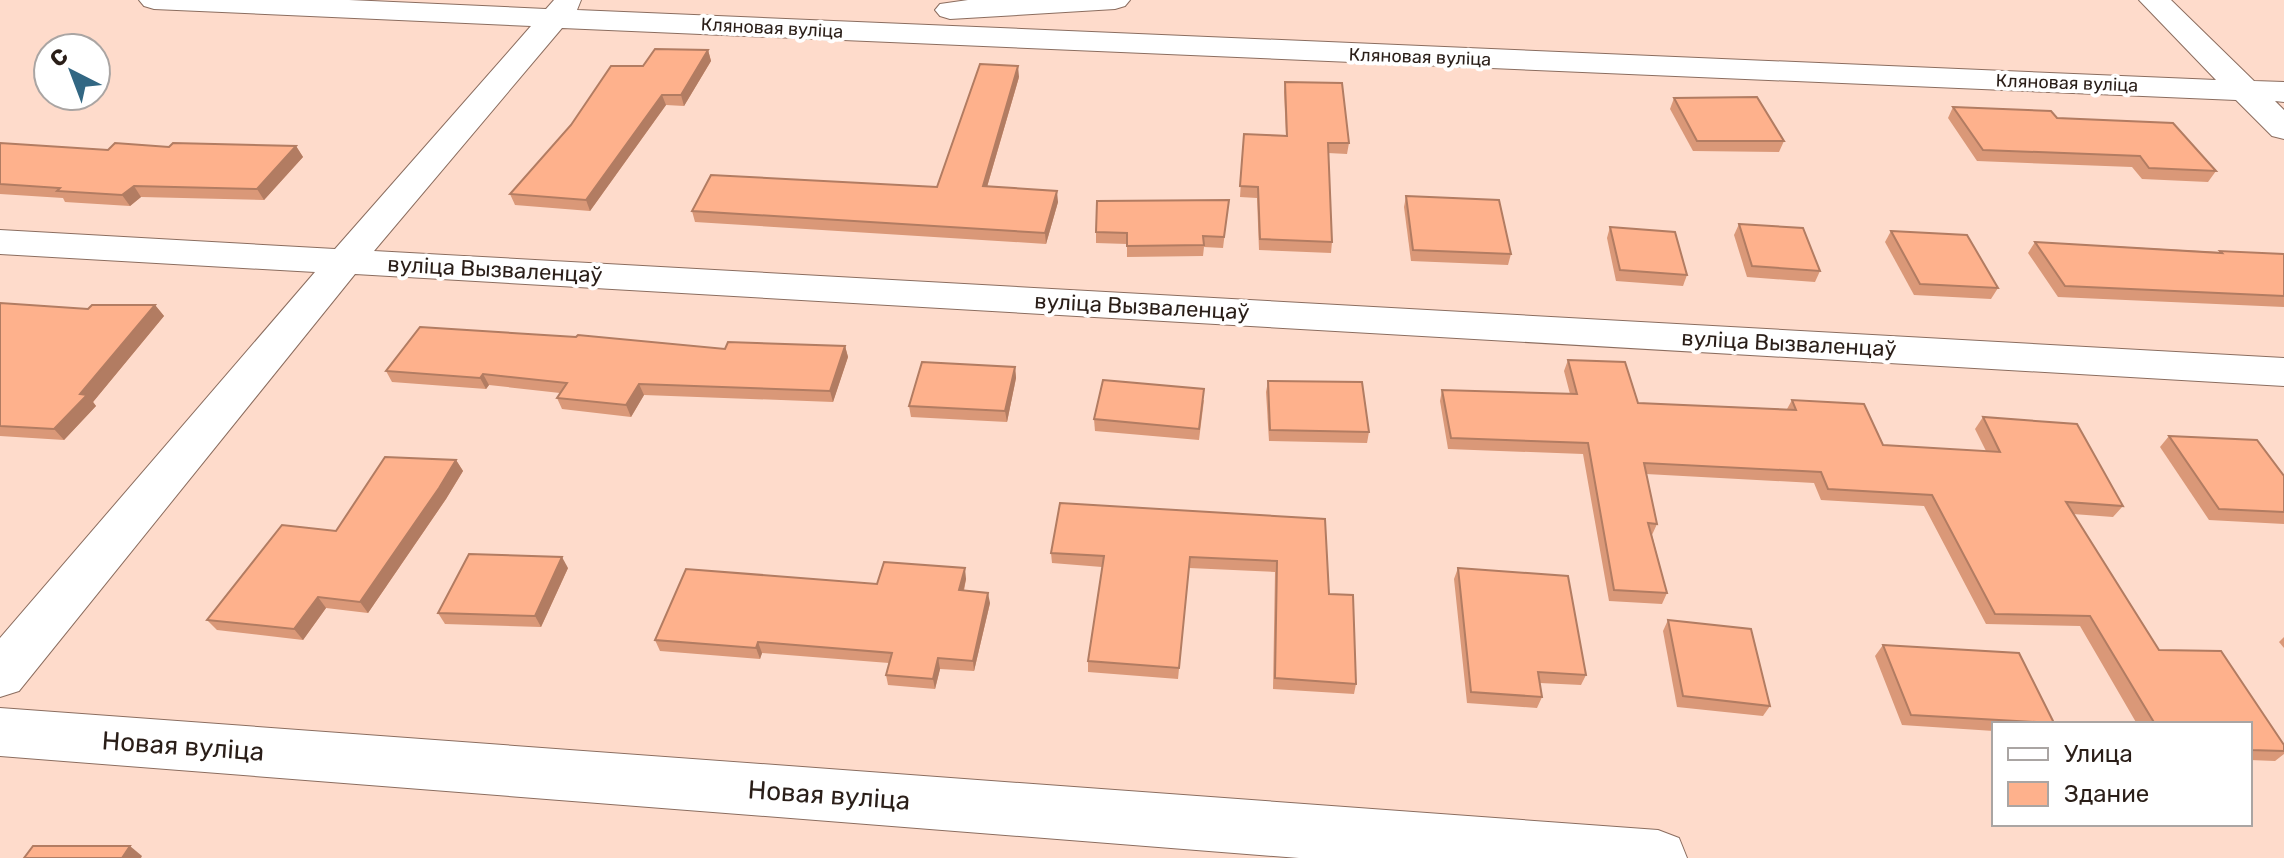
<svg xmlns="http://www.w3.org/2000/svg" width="2284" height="858" font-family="Rubik,sans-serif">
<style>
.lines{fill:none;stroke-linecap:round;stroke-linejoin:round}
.street-casing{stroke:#8b6d5f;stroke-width:2}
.street{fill:#fff;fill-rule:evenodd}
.wall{fill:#da9878}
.shaded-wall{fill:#b27c62}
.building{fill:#feb18c;stroke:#b27c62;stroke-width:2}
.labels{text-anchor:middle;stroke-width:8;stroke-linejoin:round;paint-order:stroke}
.far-street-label{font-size:18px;fill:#2a1e18;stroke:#fff}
.street-label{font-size:22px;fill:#2a1e18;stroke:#fff}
.near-street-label{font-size:26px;fill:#2a1e18;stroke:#fff}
</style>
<rect width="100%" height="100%" fill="#fedbcb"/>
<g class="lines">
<defs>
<g id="street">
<polygon points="139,0 349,0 546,9 554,0 581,0 577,10 2216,80 2139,0 2171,0 2254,81 2284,82 2284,102 2275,101 2284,110 2284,139 2272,136 2236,100 562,28 374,251 2284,358 2284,386 355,274 19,691 0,697 0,638 315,272 0,254 0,230 335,249 531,26 154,9 144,6"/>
<polygon points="968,0 1130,0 1125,6 1115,9 950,19 940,16 935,10 940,4"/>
<polygon points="0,708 1658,830 1679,838 1687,858 1299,858 0,756"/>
</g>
</defs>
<use href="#street" class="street-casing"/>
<use href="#street" class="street"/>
</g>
<g class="wall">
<polygon points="708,50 711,61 684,106 666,105 590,211 515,205 510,194"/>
<polygon points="1019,77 987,187 1058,202 1046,244 695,222 692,211 937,187"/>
<polygon points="1285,82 1349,143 1347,154 1328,153 1332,242 1331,253 1259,250 1257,198 1240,197 1244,134 1286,135 1284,92"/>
<polygon points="1674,98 1784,141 1779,152 1693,151 1670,109"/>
<polygon points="1953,107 2057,118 2216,171 2208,182 2142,179 2132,167 1977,161 1948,118"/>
<polygon points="0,143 108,150 169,147 296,146 303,157 264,200 141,197 130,206 65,202 63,198 0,194"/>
<polygon points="1406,196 1511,254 1508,265 1411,261 1404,207"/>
<polygon points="1229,200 1223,248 1204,247 1203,256 1127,257 1127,244 1096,243 1096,232"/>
<polygon points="1739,224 1820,271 1815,282 1747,277 1734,235"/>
<polygon points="1610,227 1687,275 1683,286 1616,281 1607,238"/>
<polygon points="1891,231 1998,288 1991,299 1914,295 1885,242"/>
<polygon points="2035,242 2219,252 2220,251 2284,254 2284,307 2058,297 2028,253"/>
<polygon points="0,303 88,309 155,305 164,316 93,402 96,406 64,440 0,436"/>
<polygon points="845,346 848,357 833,402 644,395 631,417 562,409 557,398 560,393 489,385 486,389 392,382 386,371 725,349"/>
<polygon points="1568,360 1638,403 1787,409 1792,400 1883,445 1986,451 1975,429 1983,417 2123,506 2113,517 2073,514 2159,650 2284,745 2284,754 2275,761 2250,760 2250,724 2137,724 2080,626 1986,624 1924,506 1821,500 1814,483 1646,474 1657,524 1652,535 1667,593 1662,604 1609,601 1583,454 1448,449 1440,401 1442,390 1570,394 1564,371"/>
<polygon points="1015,367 1016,378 1007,422 911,417 909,406"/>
<polygon points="1268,381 1369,432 1367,443 1269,441 1266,392"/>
<polygon points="1204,400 1199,440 1095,431 1094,419"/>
<polygon points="2169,436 2284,476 2284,524 2209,520 2160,447"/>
<polygon points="456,460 463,471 446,499 368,613 326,608 303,640 217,630 207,620 336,531"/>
<polygon points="1325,519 1329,594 1356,684 1354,694 1273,689 1275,572 1189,568 1178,679 1088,672 1088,661 1102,567 1052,563 1051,553"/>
<polygon points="568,568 541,627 445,624 438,613"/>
<polygon points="1458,568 1586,675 1581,685 1540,683 1542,697 1537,708 1467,703 1454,579"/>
<polygon points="966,579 964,591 990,603 974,671 940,669 935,689 888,685 886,675 889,663 762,653 760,659 660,651 655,640 877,584"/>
<polygon points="1668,620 1770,706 1763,716 1677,707 1663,631"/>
<polygon points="2284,637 2284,648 2279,642"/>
<polygon points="1883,645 2054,724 1994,724 1994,731 1902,725 1875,656"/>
</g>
<g class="shaded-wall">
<polygon points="708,50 711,61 684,106 681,95"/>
<polygon points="1018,66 1019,77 984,197 983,186"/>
<polygon points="662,95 666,105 590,211 586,200"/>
<polygon points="296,146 303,157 264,200 257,189"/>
<polygon points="134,186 141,197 130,206 122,195"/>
<polygon points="1057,191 1058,202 1046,244 1045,233"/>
<polygon points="155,305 164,316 93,402 96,406 64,440 54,429 80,394"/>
<polygon points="845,346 848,357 833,402 830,391"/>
<polygon points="1015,367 1016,378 1007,422 1005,411"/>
<polygon points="483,374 489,385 486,389 480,378"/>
<polygon points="639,384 644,395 631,417 626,405"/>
<polygon points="456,460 463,471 446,499 368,613 360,602"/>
<polygon points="562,557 568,568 541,627 535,616"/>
<polygon points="965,568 966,579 961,601 959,590"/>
<polygon points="988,593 990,603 974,671 973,661"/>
<polygon points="318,597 326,608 303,640 294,629"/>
<polygon points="758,642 762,653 760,659 756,648"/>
<polygon points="938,658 940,669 935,689 933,679"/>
<polygon points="130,846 142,856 141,858 122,858"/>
</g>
<g class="building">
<polygon points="655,49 708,50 681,95 662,95 586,200 510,194 571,125 611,66 643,66"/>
<polygon points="980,64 1018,66 983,186 1057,191 1045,233 692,211 711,175 937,187"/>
<polygon points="1285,82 1342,83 1349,143 1328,143 1332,242 1260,239 1258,187 1240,186 1244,134 1287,136"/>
<polygon points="1757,97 1784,141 1697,141 1674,98"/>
<polygon points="1953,107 2051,111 2057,118 2173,123 2216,171 2149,168 2140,156 1983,150"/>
<polygon points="0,143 108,150 115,143 169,147 173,143 296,146 257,189 134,186 122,195 57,191 60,188 0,184"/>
<polygon points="1406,196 1499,200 1511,254 1413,250"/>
<polygon points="1229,200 1224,237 1203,236 1204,245 1127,246 1127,233 1096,232 1097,201"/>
<polygon points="1739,224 1803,228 1820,271 1752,266"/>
<polygon points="1610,227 1675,232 1687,275 1620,270"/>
<polygon points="1891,231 1967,235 1998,288 1920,284"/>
<polygon points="2035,242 2222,253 2220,251 2284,254 2284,296 2065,286"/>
<polygon points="0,303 88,309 92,305 155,305 80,394 87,395 54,429 0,426"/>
<polygon points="420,327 576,337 578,335 725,349 728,342 845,346 830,391 639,384 626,405 557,398 567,383 483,374 480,378 386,371"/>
<polygon points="1568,360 1625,362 1638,403 1796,410 1792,400 1864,404 1883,445 2000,452 1983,417 2077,424 2123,506 2066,502 2159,650 2221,651 2284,745 2284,751 2250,750 2250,724 2155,724 2090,616 1995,614 1932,495 1828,489 1821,472 1644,463 1657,524 1648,523 1667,593 1614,590 1588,443 1451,438 1442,390 1577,394"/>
<polygon points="922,362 1015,367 1005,411 909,406"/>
<polygon points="1103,380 1204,389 1199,429 1094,419"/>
<polygon points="1268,381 1362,382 1369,432 1270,430"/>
<polygon points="2169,436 2257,440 2284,476 2284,512 2219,509"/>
<polygon points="385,457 456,460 439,488 360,602 318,597 294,629 207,620 282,525 336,531"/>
<polygon points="1060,503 1325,519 1329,594 1353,595 1356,684 1275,678 1277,561 1190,557 1179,668 1088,661 1104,556 1051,553"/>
<polygon points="469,554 562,557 535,616 438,613"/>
<polygon points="884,562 965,568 959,590 988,593 973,661 938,658 933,679 886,675 892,653 758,642 756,648 655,640 686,569 877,584"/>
<polygon points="1458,568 1568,576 1586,675 1538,672 1542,697 1471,692"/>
<polygon points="1668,620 1751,629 1770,706 1683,696"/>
<polygon points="1883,645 2019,653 2054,723 1911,715"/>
<polygon points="33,846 130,846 122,858 24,858"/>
</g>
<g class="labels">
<g class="far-street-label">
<text transform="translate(772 28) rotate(3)" y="6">Кляновая вуліца</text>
<text transform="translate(1420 57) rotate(2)" y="6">Кляновая вуліца</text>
<text transform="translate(2067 83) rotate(2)" y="6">Кляновая вуліца</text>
</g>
<g class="street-label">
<text transform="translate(495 269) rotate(3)" y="8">вуліца Вызваленцаў</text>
<text transform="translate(1142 306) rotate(3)" y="8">вуліца Вызваленцаў</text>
<text transform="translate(1789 343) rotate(3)" y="8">вуліца Вызваленцаў</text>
</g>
<g class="near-street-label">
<text transform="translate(183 746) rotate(4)" y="9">Новая вуліца</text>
<text transform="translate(829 795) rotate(4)" y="9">Новая вуліца</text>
</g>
</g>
<rect x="1992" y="722" width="260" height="104" fill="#ffffff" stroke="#aaa5a3" stroke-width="2"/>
<rect x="2008" y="748" width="40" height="12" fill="#ffffff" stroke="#aaa5a3" stroke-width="2"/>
<text x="2064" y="762" font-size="24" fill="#2a1e18">Улица</text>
<rect x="2008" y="782" width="40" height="24" fill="#feb18c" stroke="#aaa5a3" stroke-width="2"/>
<text x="2064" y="802" font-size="24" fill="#2a1e18">Здание</text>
<g transform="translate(72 72) rotate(318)"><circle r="38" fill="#ffffff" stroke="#aaa5a3" stroke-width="2"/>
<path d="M0-6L14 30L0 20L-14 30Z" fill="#326783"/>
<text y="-12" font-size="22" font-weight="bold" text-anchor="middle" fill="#2a1e18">С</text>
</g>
</svg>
